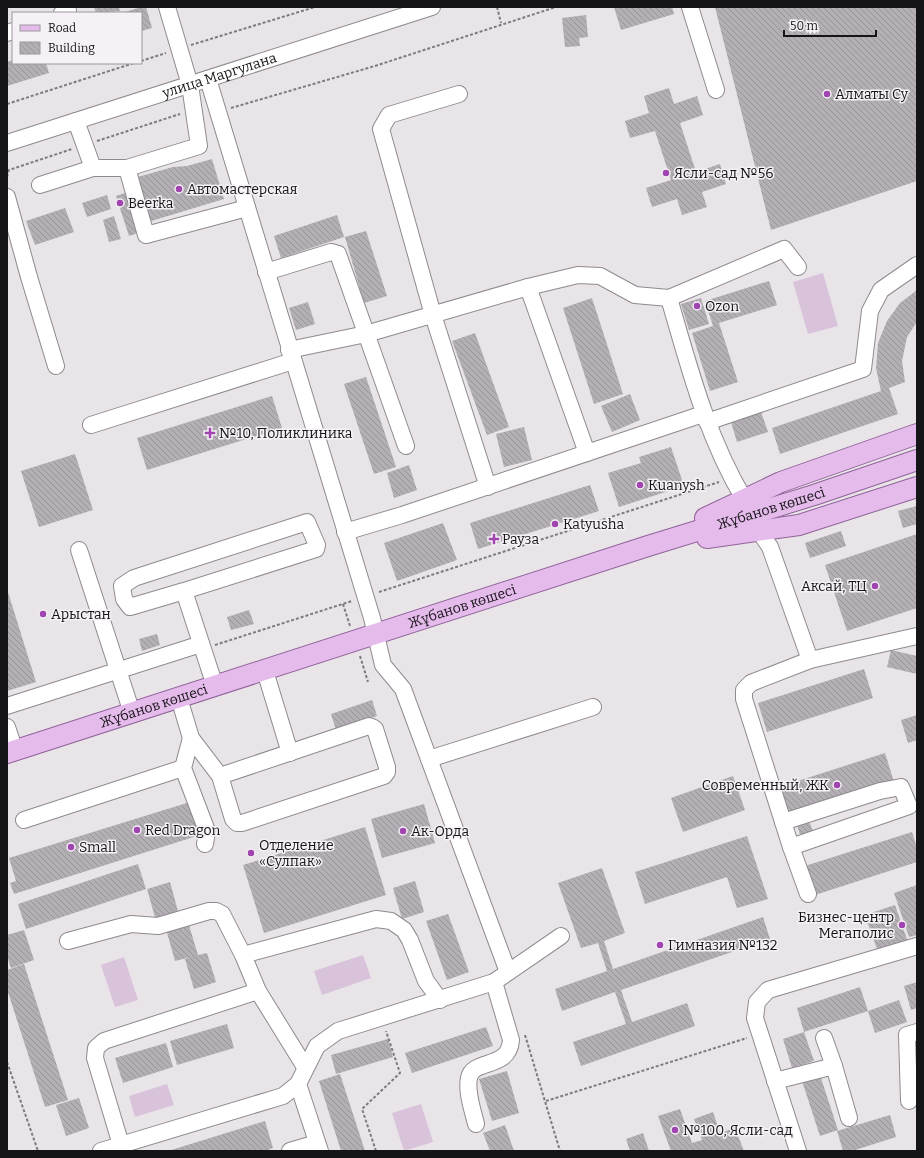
<svg xmlns="http://www.w3.org/2000/svg" width="924" height="1158" font-family="Bitter,serif">
<style>
.pitch{fill:#d8c3db}
.building{fill:url(#building-back-hatch)}
.lines{fill:none;stroke-linecap:round;stroke-linejoin:round}
.minor-casing{stroke:#8e8a8f;stroke-width:18}
.major-casing{stroke:#906399;stroke-width:22}
.path{stroke:#7d7b7e;stroke-width:2;stroke-dasharray:3 2;stroke-linecap:butt}
.minor{stroke:#fff;stroke-width:16}
.major{stroke:#e5bbec;stroke-width:20}
.poi-dot{fill:#a045b0;stroke:#f5f1f6;stroke-width:1.5}
.labels{text-anchor:middle;stroke-width:3;stroke-linejoin:round;paint-order:stroke}
.street-label{font-size:14px;fill:#151416;stroke:#f5f1f6}
.poi-label{font-size:14px;fill:#151416;stroke:#f5f1f6;text-anchor:start}
</style>
<defs>
<pattern id="building-back-hatch" width="6" height="6" patternUnits="userSpaceOnUse"><rect width="6" height="6" fill="#b3afb4"/><path d="M-1 5l2 2M0 0l6 6M5-1l2 2" fill="none" stroke="#99969a"/></pattern>
</defs>
<rect width="100%" height="100%" fill="#e8e4e8"/>
<g class="pitch">
<polygon points="823,273 838,326 808,334 793,282"/>
<polygon points="363,955 371,978 322,995 314,971"/>
<polygon points="124,957 138,1000 115,1007 101,965"/>
<polygon points="167,1084 174,1105 135,1117 129,1096"/>
<polygon points="421,1104 433,1142 404,1151 392,1113"/>
</g>
<g class="building">
<polygon points="94,7 119,7 120,11 96,13"/>
<polygon points="141,7 146,7 152,28 141,31 141,13 122,13"/>
<polygon points="614,7 672,7 674,14 621,30"/>
<polygon points="715,7 917,7 917,181 771,230"/>
<polygon points="586,15 588,37 579,38 580,46 565,47 562,18"/>
<polygon points="13,60 13,63 46,63 49,73 7,86 7,62"/>
<polygon points="669,88 674,104 697,96 703,115 680,123 696,172 720,164 726,184 702,192 707,207 682,215 677,199 652,207 646,188 671,180 655,131 630,138 625,121 649,113 644,96"/>
<polygon points="212,159 224,199 148,222 134,178 173,167 187,166"/>
<polygon points="125,193 138,233 129,236 116,196"/>
<polygon points="107,195 111,209 87,217 82,203"/>
<polygon points="65,208 74,232 35,245 26,221"/>
<polygon points="337,215 344,237 281,258 274,236"/>
<polygon points="114,216 121,239 109,242 103,220"/>
<polygon points="366,231 387,296 364,303 345,237"/>
<polygon points="769,281 777,305 719,323 738,382 710,391 692,333 713,326 705,301"/>
<polygon points="917,290 917,322 907,337 902,361 905,382 889,388 898,414 780,454 772,428 881,391 876,368 878,343 887,321 900,303"/>
<polygon points="592,298 623,394 594,404 563,308"/>
<polygon points="701,298 709,324 689,330 681,304"/>
<polygon points="308,302 315,324 296,330 289,308"/>
<polygon points="475,333 509,427 487,435 452,341"/>
<polygon points="366,377 396,467 374,474 344,384"/>
<polygon points="630,394 640,420 612,432 601,406"/>
<polygon points="272,396 282,428 147,470 137,438"/>
<polygon points="761,412 768,432 737,442 731,422"/>
<polygon points="524,427 532,460 504,467 496,434"/>
<polygon points="671,447 684,486 619,507 608,473 641,463 639,457"/>
<polygon points="75,454 93,510 39,527 21,471"/>
<polygon points="409,465 417,490 394,498 387,473"/>
<polygon points="590,485 599,511 478,549 470,523"/>
<polygon points="917,506 917,524 903,528 898,511"/>
<polygon points="443,523 457,560 397,581 384,543"/>
<polygon points="841,531 846,546 810,558 805,543"/>
<polygon points="917,534 917,608 847,631 825,565"/>
<polygon points="7,589 36,682 7,691"/>
<polygon points="249,610 254,624 231,630 227,617"/>
<polygon points="157,634 160,645 142,651 139,639"/>
<polygon points="891,650 917,656 917,674 887,667"/>
<polygon points="864,669 873,698 767,732 758,703"/>
<polygon points="372,700 377,716 336,730 331,714"/>
<polygon points="917,715 917,740 908,743 901,720"/>
<polygon points="885,753 894,782 788,816 779,787"/>
<polygon points="733,776 745,810 683,832 671,798"/>
<polygon points="190,802 200,835 14,894 10,883 16,881 9,858"/>
<polygon points="424,804 435,843 382,858 371,819"/>
<polygon points="809,821 814,834 801,838 797,825"/>
<polygon points="365,827 386,895 264,933 243,865"/>
<polygon points="912,832 917,848 917,862 815,895 805,866"/>
<polygon points="747,836 768,899 737,908 727,877 645,904 635,872"/>
<polygon points="138,864 146,889 26,929 18,904"/>
<polygon points="602,868 625,933 604,941 613,969 763,917 770,939 621,990 632,1022 687,1003 695,1026 581,1066 573,1042 626,1024 615,992 562,1011 555,989 607,971 598,943 581,948 558,883"/>
<polygon points="415,881 424,912 402,919 393,888"/>
<polygon points="170,882 179,915 156,921 147,889"/>
<polygon points="917,885 917,935 909,937 894,893"/>
<polygon points="895,905 908,942 878,952 865,915"/>
<polygon points="448,914 469,972 447,980 426,921"/>
<polygon points="188,922 198,955 207,953 216,982 194,989 185,959 191,957 175,961 166,929"/>
<polygon points="24,930 34,960 11,968 7,956 7,935"/>
<polygon points="24,964 68,1100 45,1107 7,989 7,970"/>
<polygon points="917,982 917,1008 911,1010 904,986"/>
<polygon points="860,987 868,1011 899,1000 907,1022 875,1033 868,1011 804,1032 797,1008"/>
<polygon points="227,1024 234,1048 177,1065 170,1041"/>
<polygon points="486,1027 493,1046 412,1073 405,1053"/>
<polygon points="804,1032 814,1061 792,1068 783,1039"/>
<polygon points="388,1039 393,1057 336,1074 331,1055"/>
<polygon points="166,1043 173,1067 123,1083 115,1058"/>
<polygon points="507,1071 519,1113 492,1121 479,1079"/>
<polygon points="340,1074 365,1151 341,1151 319,1081"/>
<polygon points="820,1075 838,1130 820,1136 802,1081"/>
<polygon points="79,1098 89,1128 66,1136 56,1105"/>
<polygon points="680,1109 692,1143 702,1140 694,1119 713,1112 720,1133 735,1128 744,1151 671,1151 658,1116"/>
<polygon points="890,1115 896,1137 852,1151 843,1151 837,1131"/>
<polygon points="265,1121 273,1148 265,1151 168,1151"/>
<polygon points="505,1125 514,1151 490,1151 483,1133"/>
<polygon points="643,1133 649,1151 630,1151 626,1139"/>
</g>
<g class="lines">
<defs>
<g id="minor">
<polyline points="690,7 716,90"/>
<polyline points="62,13 68,11 67,7"/>
<polyline points="7,33 13,31"/>
<polyline points="208,79 372,618 383,665 403,689 508,972"/>
<polyline points="459,94 389,115 381,129 433,315 488,487"/>
<polyline points="76,121 93,168"/>
<path id="s1" d="M7,143L432,7"/>
<polyline points="127,168 146,235 247,208"/>
<polyline points="40,185 93,168 127,168 199,146 190,85 167,7"/>
<polyline points="7,197 29,277 56,366"/>
<polyline points="266,272 331,252 338,254 406,446"/>
<polyline points="528,287 587,453"/>
<path d="M669,298C689,367 707,437 744,499"/>
<polyline points="289,350 366,334 528,287 578,275 600,276 635,295 669,298 784,249 798,267"/>
<polyline points="707,422 863,369 870,311 881,290 917,265"/>
<polyline points="91,425 293,361"/>
<polyline points="759,531 770,547 810,660"/>
<polyline points="345,532 402,515 703,414"/>
<polyline points="79,550 132,713"/>
<polyline points="184,591 130,607 124,599 122,586 134,578 307,522 317,545 316,549 184,591 215,686"/>
<polyline points="265,671 290,753"/>
<polyline points="179,698 191,738 220,776 233,819 237,823 242,823 384,776 387,772 387,767 375,729 372,727 369,726 220,776"/>
<polyline points="7,706 201,644"/>
<polyline points="7,727 15,751"/>
<polyline points="191,738 183,768 207,831 205,844"/>
<polyline points="429,759 593,707"/>
<polyline points="24,820 183,768"/>
<polyline points="783,822 880,791 901,787 909,806 791,847"/>
<polyline points="808,894 791,847 744,699 744,690 751,683 810,660 917,636"/>
<polyline points="68,941 131,924 158,926 209,911 216,911 222,914 243,955 258,991 305,1067"/>
<polyline points="243,955 376,919 391,921 404,930 410,940 426,981 440,1000"/>
<polyline points="824,1038 834,1066"/>
<polyline points="775,1081 834,1066 849,1118"/>
<polyline points="298,1084 320,1151"/>
<polyline points="909,1101 907,1035 917,1032"/>
<path d="M476,1124C473,1111 466,1092 469,1078C473,1058 509,1070 511,1040L494,982"/>
<polyline points="121,1145 95,1058 96,1048 104,1041 258,991"/>
<polyline points="101,1151 283,1096 298,1084 317,1046 338,1031 494,982 561,936"/>
<polyline points="290,1151 317,1143"/>
<polyline points="798,1151 755,1018 757,1002 768,990 917,946"/>
</g>
<g id="major">
<polyline points="705,518 781,482 917,434"/>
<polyline points="707,538 799,525 917,487"/>
<path id="s2" d="M7,753L648,546L814,495L917,460"/>
</g>
</defs>
<use href="#minor" class="minor-casing"/>
<use href="#major" class="major-casing"/>
<g class="path">
<polyline points="497,7 501,23"/>
<polyline points="191,45 315,7"/>
<polyline points="141,61 166,53"/>
<polyline points="7,104 134,63"/>
<polyline points="231,108 375,66 556,7"/>
<polyline points="97,141 180,114"/>
<polyline points="7,177 9,170 72,149"/>
<polyline points="379,592 719,482"/>
<polyline points="343,604 350,626"/>
<polyline points="215,645 352,601"/>
<polyline points="360,656 368,682"/>
<polyline points="525,1035 560,1151"/>
<polyline points="7,1062 38,1151"/>
<polyline points="546,1101 747,1038"/>
<polyline points="376,1151 362,1109 400,1073 386,1031"/>
</g>
<use href="#minor" class="minor"/>
<use href="#major" class="major"/>
</g>
<g class="poi-dot">
<circle cx="827" cy="94" r="4"/>
<circle cx="666" cy="173" r="4"/>
<circle cx="179" cy="189" r="4"/>
<circle cx="120" cy="203" r="4"/>
<circle cx="697" cy="306" r="4"/>
<path d="M208 427h4v4h4v4h-4v4h-4v-4h-4v-4h4z"/>
<circle cx="640" cy="485" r="4"/>
<circle cx="555" cy="524" r="4"/>
<path d="M492 533h4v4h4v4h-4v4h-4v-4h-4v-4h4z"/>
<circle cx="875" cy="586" r="4"/>
<circle cx="43" cy="614" r="4"/>
<circle cx="837" cy="785" r="4"/>
<circle cx="137" cy="830" r="4"/>
<circle cx="403" cy="831" r="4"/>
<circle cx="71" cy="847" r="4"/>
<circle cx="251" cy="853" r="4"/>
<circle cx="902" cy="925" r="4"/>
<circle cx="660" cy="945" r="4"/>
<circle cx="675" cy="1130" r="4"/>
</g>
<g class="labels">
<g class="street-label">
<text dy="5" stroke="none"><textPath href="#s1" startOffset="223">улица Маргулана</textPath></text>
<text dy="5" stroke="none"><textPath href="#s2" startOffset="802">Жұбанов көшесі</textPath></text>
<text dy="5" stroke="none"><textPath href="#s2" startOffset="478">Жұбанов көшесі</textPath></text>
<text dy="5" stroke="none"><textPath href="#s2" startOffset="154">Жұбанов көшесі</textPath></text>
</g>
<g class="poi-label">
<text x="835" y="99">Алматы Су</text>
<text x="674" y="178">Ясли-сад №56</text>
<text x="187" y="194">Автомастерская</text>
<text x="128" y="208">Beerka</text>
<text x="705" y="311">Ozon</text>
<text x="219" y="438">№10, Поликлиника</text>
<text x="648" y="490">Kuanysh</text>
<text x="563" y="529">Katyusha</text>
<text x="502" y="544">Рауза</text>
<text x="867" y="591" text-anchor="end">Аксай, ТЦ</text>
<text x="51" y="619">Арыстан</text>
<text x="829" y="790" text-anchor="end">Современный, ЖК</text>
<text x="145" y="835">Red Dragon</text>
<text x="411" y="836">Ак-Орда</text>
<text x="259" y="850">Отделение<tspan x="259" dy="16">«Сулпак»</tspan></text>
<text x="79" y="852">Small</text>
<text x="894" y="922" text-anchor="end">Бизнес-центр<tspan x="894" dy="16">Мегаполис</tspan></text>
<text x="668" y="950">Гимназия №132</text>
<text x="683" y="1135">№100, Ясли-сад</text>
</g>
</g>
<rect width="924" height="1158" fill="none" stroke="#151416" stroke-width="16"/>
<rect x="12" y="12" width="130" height="52" fill="#f5f1f6" stroke="#9b999c"/>
<rect x="20" y="25" width="20" height="6" fill="#e5bbec" stroke="#9b999c"/>
<text x="48" y="32" font-size="12" fill="#151416">Road</text>
<rect x="20" y="42" width="20" height="12" fill="url(#building-back-hatch)" stroke="#9b999c"/>
<text x="48" y="52" font-size="12" fill="#151416">Building</text>
<path d="M784 30v6h92v-6" fill="none" stroke="#151416" stroke-width="2"/>
<text x="790" y="30" font-size="12" fill="#151416" stroke="#f5f1f6" stroke-width="3" paint-order="stroke">50 m</text>
</svg>
